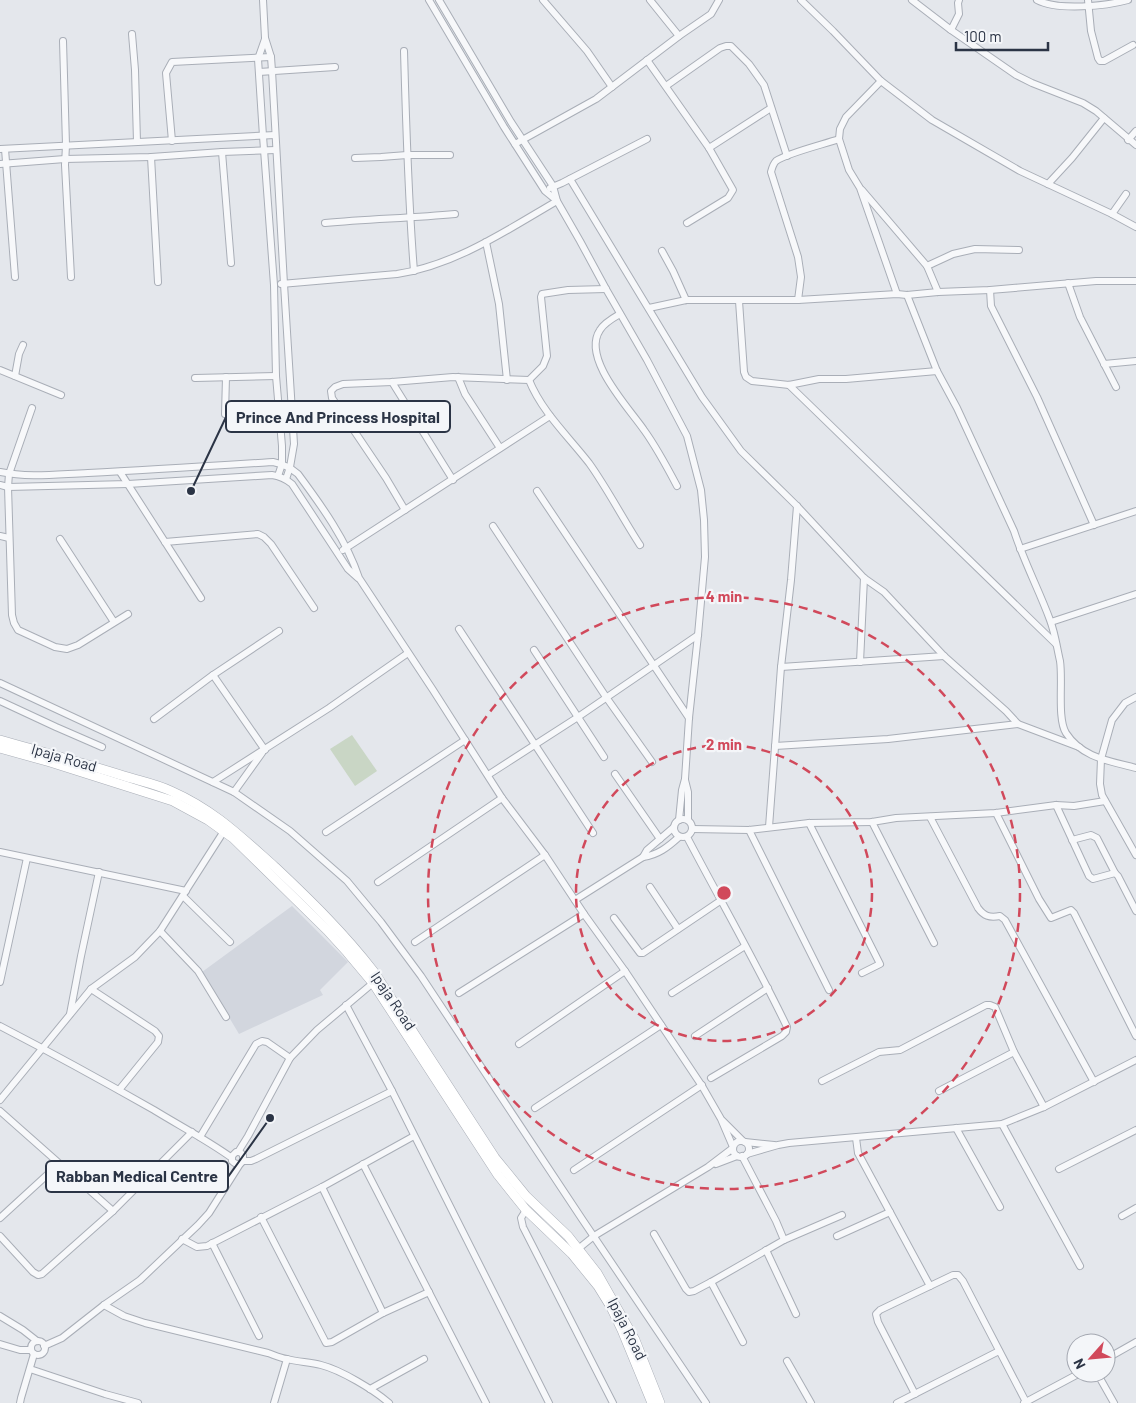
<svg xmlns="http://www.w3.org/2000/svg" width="1136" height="1403" font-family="Barlow,sans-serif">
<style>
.built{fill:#d2d6de}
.green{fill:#c9d6c5}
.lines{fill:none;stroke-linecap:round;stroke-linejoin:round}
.street-casing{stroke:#a9aeb7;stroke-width:8}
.secondary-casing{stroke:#a9aeb7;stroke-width:10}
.street{stroke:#f7f8fa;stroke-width:6}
.secondary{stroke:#fff;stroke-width:9}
.ring{fill:none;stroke:#d1495b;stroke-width:2.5;stroke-dasharray:9 6}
.labels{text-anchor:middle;stroke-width:4.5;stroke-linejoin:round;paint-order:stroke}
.street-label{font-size:15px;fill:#2b3445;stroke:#f4f6f9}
.centre{fill:#d1495b;stroke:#f4f6f9;stroke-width:2.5}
.ring-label{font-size:15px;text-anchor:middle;font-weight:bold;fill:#d1495b;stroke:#f4f6f9;stroke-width:4.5;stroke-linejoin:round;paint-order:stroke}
.leader{fill:none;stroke:#2b3445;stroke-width:2}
.callout-dot{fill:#2b3445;stroke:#f4f6f9;stroke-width:2}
.callout{fill:#f4f6f9;stroke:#2b3445;stroke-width:2}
.callout-label{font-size:16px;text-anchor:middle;font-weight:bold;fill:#2b3445}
</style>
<rect width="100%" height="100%" fill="#e4e7ec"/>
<polygon class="built" points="292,906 348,962 320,990 323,995 239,1034 202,972"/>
<polygon class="green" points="352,735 377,771 355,786 330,749"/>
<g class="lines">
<defs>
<g id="street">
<polyline points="263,0 265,38 271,57 272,71 284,284 294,444 290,467 286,479"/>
<polyline points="429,0 504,127 545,191 556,200"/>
<polyline points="439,0 511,122 553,186 557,201 580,241 606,289 647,360 687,436 701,490 704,520 705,557 698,635 689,718 685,779 682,790 679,820"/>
<polyline points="543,0 587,51 612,87"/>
<polyline points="650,0 679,36"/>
<polyline points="801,0 833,31 881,81 932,120 1020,171 1112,214 1136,227"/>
<polyline points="912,0 951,30 1016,75 1032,83 1083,103 1096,111 1136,145"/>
<path d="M1037,0C1058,11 1106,6 1128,0"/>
<polyline points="1088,0 1091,31 1098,58 1100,61 1104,61 1133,45"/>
<polyline points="951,30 959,14 958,3 959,0"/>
<polyline points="132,34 135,70 137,142"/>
<polyline points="265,39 258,59 263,136 274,285 276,376 282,446 282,464 278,476"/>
<polyline points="63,41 66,145 65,165 71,277"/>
<path d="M404,51C406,124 408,198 414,271"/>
<polyline points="647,60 709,148 733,190 728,198 687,223"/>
<polyline points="259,72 335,67"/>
<polyline points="881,81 846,117 840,129 839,139 849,170 860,188 897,294"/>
<polyline points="666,86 720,48 726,46 731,46 749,64 764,85 787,156"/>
<polyline points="1128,140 1136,131"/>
<polyline points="172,141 166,73 172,62 271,57"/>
<polyline points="515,144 596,99 679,36 711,14 719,0"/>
<polyline points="709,148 771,108"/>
<polyline points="0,149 275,135"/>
<polyline points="5,149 15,277"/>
<polyline points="222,152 231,263"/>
<polyline points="151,157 158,282"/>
<polyline points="355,158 381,157 407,155 450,155"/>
<polyline points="0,164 65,159 151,157 222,152 276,150"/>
<polyline points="570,179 702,397 741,451 797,506 864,578 884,592 944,656 1006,711 1018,724 1079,747"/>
<polyline points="1048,184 1072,158 1104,118"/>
<polyline points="550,188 562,183 647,139"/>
<polyline points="862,190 927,266 938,292"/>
<polyline points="1112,214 1126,194"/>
<path d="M325,223C369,219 412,218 455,214"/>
<polyline points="486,242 499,304 507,380"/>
<polyline points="662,251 673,271 686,300"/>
<polyline points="927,266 953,254 975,249 1019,250"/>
<polyline points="1068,283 1080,317 1116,387"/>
<path d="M281,284L397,274C456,265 507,230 557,201"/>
<polyline points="990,290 991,306 1037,397 1094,525"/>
<path d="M907,295L937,371L957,408L1014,531C1024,562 1039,590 1050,620C1055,633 1057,648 1060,661C1063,680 1057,719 1066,733C1082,758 1110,761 1136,768"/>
<path d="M798,300L801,277L798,257L771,172C772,168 773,164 776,161C787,153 825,144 839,139"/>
<polyline points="739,301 744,372 746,377 752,381 789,385 819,379 846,379 937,371"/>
<polyline points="649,308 686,300 798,300 897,294 907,295 938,292 990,290 1096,281 1136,281"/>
<path d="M620,314C613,318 604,323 600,330C581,358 629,408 644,430C657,448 667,467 677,486"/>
<polyline points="1104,364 1136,361"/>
<polyline points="0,370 61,395"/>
<polyline points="15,376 19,354 23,345"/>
<polyline points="458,377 465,394 500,448"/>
<polyline points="195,378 276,376"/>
<polyline points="529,380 543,366 547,356 541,297 542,294 568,290 606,289"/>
<polyline points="392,382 453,480"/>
<polyline points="789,385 1056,644"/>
<polyline points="32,408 9,474 8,487 12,615 14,623 18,630 55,647 67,649 78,645 128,614"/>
<polyline points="225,414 226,377"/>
<path d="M0,472C29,478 59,474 88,473C150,470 211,466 273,462C283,464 290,467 298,474C321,505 347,541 359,578L433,690L502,798L545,855L584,914L625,971L682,1056L702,1086L721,1119L733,1147"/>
<polyline points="120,472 201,598"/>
<path d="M0,485L8,487L128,484L272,475C280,476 286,479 292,484L348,569L358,578"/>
<polyline points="537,491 689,718"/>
<path d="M405,510L386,478L332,398L331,391L335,387L343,384L392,382L453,377L529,380C542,412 568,436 589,463C607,488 623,519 640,545"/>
<polyline points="493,526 606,697 652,762"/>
<polyline points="0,536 9,538"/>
<polyline points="60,539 114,622"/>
<polyline points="165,542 258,534 264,537 271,544 314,608"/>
<polyline points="1020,549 1136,511"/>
<polyline points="343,550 550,416"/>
<polyline points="1051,622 1136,594"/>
<polyline points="459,629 593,833"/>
<polyline points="534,650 604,757"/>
<polyline points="860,662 864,578"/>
<polyline points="781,667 944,656"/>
<polyline points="213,675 265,750"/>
<polyline points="0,683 234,792 290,831 347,881 381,922 421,976 582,1219 706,1403"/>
<polyline points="1136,697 1125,703 1112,720 1101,759 1100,784 1102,795 1136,855"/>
<polyline points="0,701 56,727 102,747"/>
<polyline points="154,719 213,675 279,631"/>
<polyline points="775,746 888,739 1018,724"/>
<polyline points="615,774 660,839"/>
<polyline points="488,775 578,717 698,635"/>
<polyline points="685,780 688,792 688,820"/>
<polyline points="213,782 329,708 408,653"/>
<polyline points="234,792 262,753"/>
<polyline points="1056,805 1089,876 1093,879 1115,873 1118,876 1136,911"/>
<polyline points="996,813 1039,899 1051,918 1071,910 1074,913 1136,1036"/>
<path d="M930,817L978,908C984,916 989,918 1000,916L1005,920L1094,1082"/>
<circle cx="683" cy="828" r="9"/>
<polyline points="872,822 934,943"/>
<polyline points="809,823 880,964 862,973"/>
<polyline points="769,827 781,667 791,580 797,506"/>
<polyline points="692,829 749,830 809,823 872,822 896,818 996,813 1056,805 1074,806 1105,801"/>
<polyline points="749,830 829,990"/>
<polyline points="326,832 465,740"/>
<path d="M687,837C720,900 756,962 787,1027L786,1032L782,1036L711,1078"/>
<polyline points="1072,840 1091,835 1097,838 1115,873"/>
<polyline points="0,852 186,891"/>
<polyline points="643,857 647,850 674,827"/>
<polyline points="378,882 502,798"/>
<polyline points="650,887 678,929"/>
<polyline points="183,896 230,942"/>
<path d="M575,900L643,857C658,855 668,847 679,837"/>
<polyline points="614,918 640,953 643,953 720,901"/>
<polyline points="160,931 198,971 226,1017"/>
<polyline points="415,942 545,855"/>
<polyline points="0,982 27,858"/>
<polyline points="91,989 155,1031 159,1036 158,1042 119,1090"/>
<polyline points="459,993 584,914"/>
<polyline points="672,993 745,946"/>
<polyline points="346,1005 392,1091 549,1403"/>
<polyline points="70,1014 81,956 99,872"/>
<path d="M0,1026C52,1053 103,1081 154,1110C180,1126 207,1140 232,1158"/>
<polyline points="695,1036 768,988"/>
<polyline points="519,1044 625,971"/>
<polyline points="822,1081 879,1052 900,1050 986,1005 990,1005 995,1007 1014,1052 1044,1107"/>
<polyline points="939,1091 1014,1052"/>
<polyline points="0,1100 91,989 135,957 160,931 224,831"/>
<polyline points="535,1108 661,1025"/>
<polyline points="0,1111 113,1211"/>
<polyline points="723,1121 743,1141"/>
<polyline points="1002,1124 1080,1266"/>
<polyline points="956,1128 1000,1207"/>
<polyline points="200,1137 256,1044 262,1041 267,1042 290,1058"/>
<polyline points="856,1138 858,1153 930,1286 953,1275 958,1275 963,1281 1026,1402"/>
<circle cx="741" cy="1149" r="8"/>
<polyline points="745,1142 774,1145"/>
<polyline points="238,1152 248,1136 290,1058 317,1030 373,983"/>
<polyline points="747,1154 778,1145 789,1143 1002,1124 1044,1107 1136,1060"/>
<path d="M243,1161V1155L240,1152H236L232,1156V1161C236,1165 240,1165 243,1161H251L256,1159L392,1091"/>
<polyline points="363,1164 486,1403"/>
<polyline points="716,1164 737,1156"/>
<polyline points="1059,1169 1136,1130"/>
<polyline points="574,1170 702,1085"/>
<polyline points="322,1187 383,1313"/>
<polyline points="526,1210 521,1218 523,1227 613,1403"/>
<polyline points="1122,1216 1136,1208"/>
<polyline points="261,1217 324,1339 326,1343 332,1342 383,1313 429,1292"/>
<polyline points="0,1218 59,1164"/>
<polyline points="654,1234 686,1289 689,1292 694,1291 711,1282 784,1240 776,1221 742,1156"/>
<polyline points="0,1236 33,1272 38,1275 42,1274 113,1211 192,1132"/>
<polyline points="837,1236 890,1212"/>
<polyline points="182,1239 197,1247 207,1246 322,1187 414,1136"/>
<polyline points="784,1240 842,1215"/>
<polyline points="212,1243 259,1336"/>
<polyline points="578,1249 594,1236 708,1167 733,1148"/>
<polyline points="766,1250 796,1314"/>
<polyline points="711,1282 743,1342"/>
<path d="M104,1305L124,1316L145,1323L268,1353C274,1355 280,1358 287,1359C298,1362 310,1362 321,1365C341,1370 374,1390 389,1403"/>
<polyline points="0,1316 23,1330 37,1341"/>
<circle cx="38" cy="1348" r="7"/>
<polyline points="0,1344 20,1350 31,1350"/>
<polyline points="44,1346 62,1338 104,1305 140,1280 198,1225 209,1213 240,1164"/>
<polyline points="1106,1359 1136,1342"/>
<polyline points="787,1361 811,1403"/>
<polyline points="30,1369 105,1394 138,1403"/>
<polyline points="1097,1373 1114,1403"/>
<polyline points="370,1389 424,1359"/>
<polyline points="915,1394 878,1322 876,1314 880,1310 930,1286"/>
<polyline points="20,1403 21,1398 34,1354"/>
<polyline points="274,1403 287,1359"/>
<polyline points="897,1403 999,1351"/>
<polyline points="1024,1403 1080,1373"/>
</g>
<g id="secondary">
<path d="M0,740C42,752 83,763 124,776C140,781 156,784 171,791C214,810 240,836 275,867C310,900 344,933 374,972L495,1158L526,1196L568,1236L597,1273L635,1340L660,1403"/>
<polyline points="0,748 50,762 173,801 208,820 233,838 327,930 347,952 373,983 498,1175 526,1210 572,1254 598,1286 611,1307 622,1330 652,1403"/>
</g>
</defs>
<use href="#street" class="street-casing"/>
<use href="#secondary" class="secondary-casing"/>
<use href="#street" class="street"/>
<use href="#secondary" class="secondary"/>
</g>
<g class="ring">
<circle cx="724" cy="893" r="148"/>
<circle cx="724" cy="893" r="296"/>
</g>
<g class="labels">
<g class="street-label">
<text transform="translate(64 758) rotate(16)" y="5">Ipaja Road</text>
<text transform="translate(393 1001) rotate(56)" y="5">Ipaja Road</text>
<text transform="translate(627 1329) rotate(63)" y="5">Ipaja Road</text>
</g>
</g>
<circle cx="724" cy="893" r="8" class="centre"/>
<g class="ring-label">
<text x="724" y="602">4 min</text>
<text x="724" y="750">2 min</text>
</g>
<path class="leader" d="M191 491L226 417M270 1118L228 1177"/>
<g class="callout-dot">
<circle cx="191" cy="491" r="5"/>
<circle cx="270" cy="1118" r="5"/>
</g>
<g class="callout">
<rect x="226" y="401" width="224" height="31" rx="5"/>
<rect x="46" y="1161" width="182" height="31" rx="5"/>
</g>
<g class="callout-label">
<text x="338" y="423">Prince And Princess Hospital</text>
<text x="137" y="1182">Rabban Medical Centre</text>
</g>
<g transform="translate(1091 1358) rotate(243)"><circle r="24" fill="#f4f6f9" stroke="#a4a8b1"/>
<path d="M0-4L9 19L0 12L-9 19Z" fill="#d1495b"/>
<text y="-8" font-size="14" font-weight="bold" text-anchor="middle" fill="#2b3445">N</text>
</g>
<path d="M956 42v8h92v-8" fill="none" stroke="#2b3445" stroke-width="2.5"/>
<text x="964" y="42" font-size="15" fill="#2b3445" stroke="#f4f6f9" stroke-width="4" paint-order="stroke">100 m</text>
</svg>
